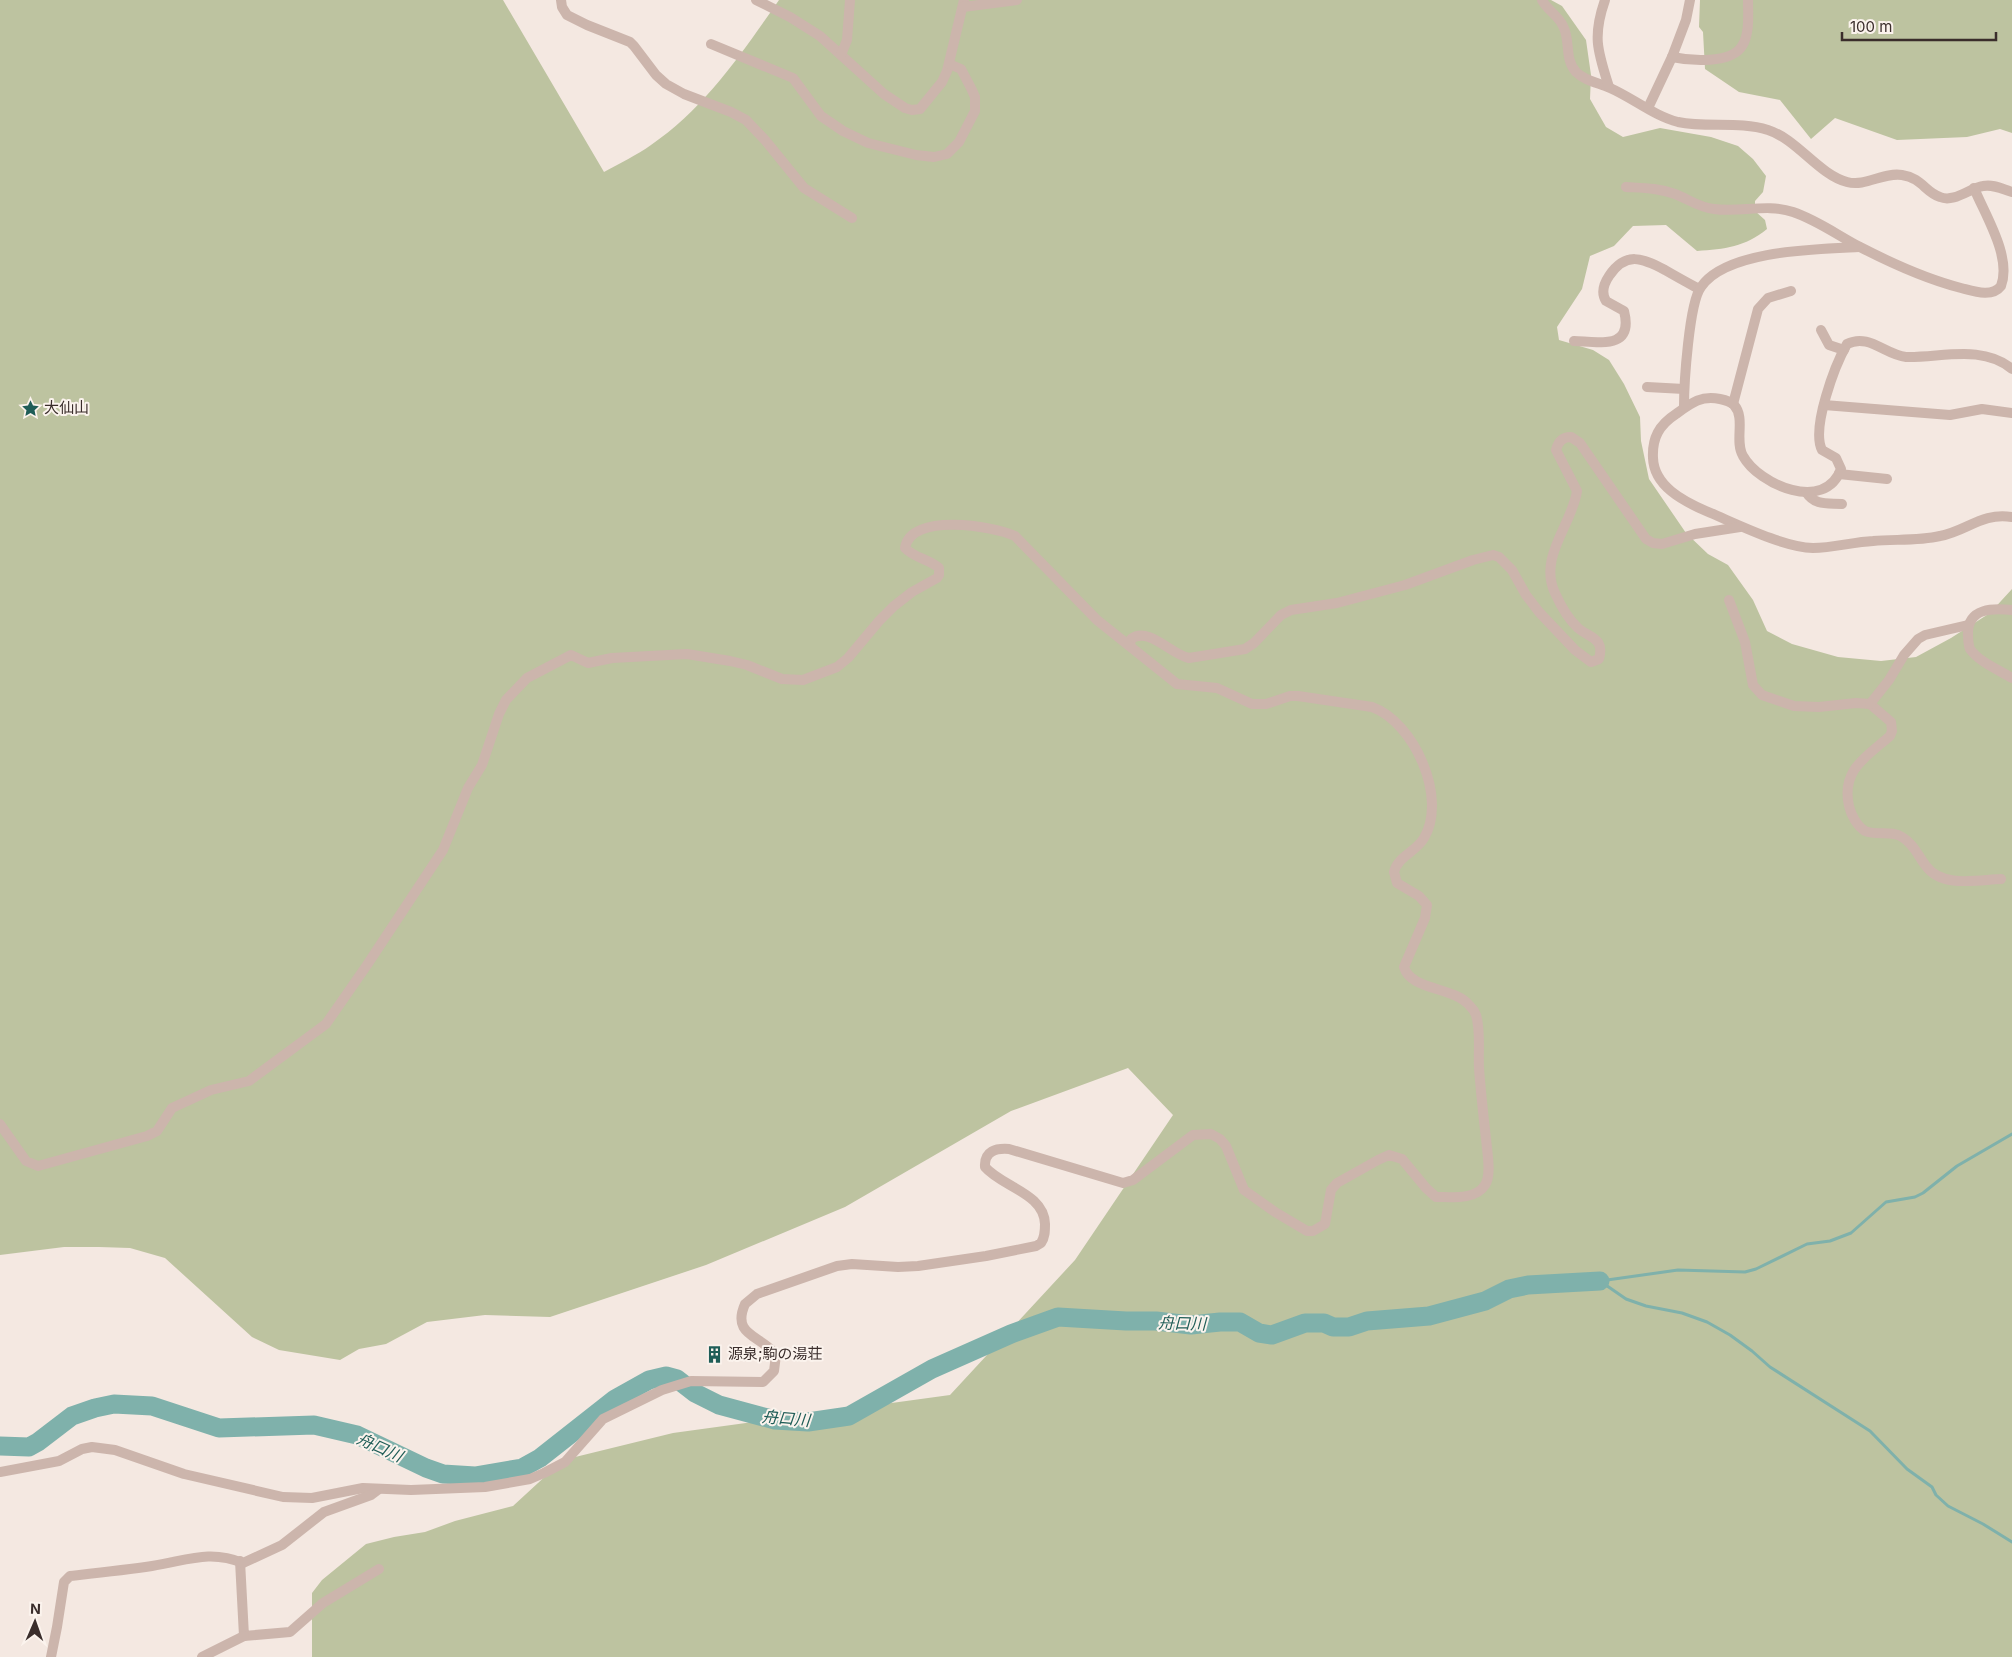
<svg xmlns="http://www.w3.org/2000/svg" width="2012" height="1657" font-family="Inter,'Noto Sans JP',sans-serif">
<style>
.green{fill:#bdc3a0}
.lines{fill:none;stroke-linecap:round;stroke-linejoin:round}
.stream{stroke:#7fb1ab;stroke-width:3}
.river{stroke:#7fb1ab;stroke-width:19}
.street{stroke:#ccb5ac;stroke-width:10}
.labels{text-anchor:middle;stroke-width:4;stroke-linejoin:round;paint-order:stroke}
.poi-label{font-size:15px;fill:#3a2d2b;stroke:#fbf3ed;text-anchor:start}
.water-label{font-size:16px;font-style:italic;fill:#1f5d57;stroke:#fbf3ed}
</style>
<rect width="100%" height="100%" fill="#f4e8e1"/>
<g class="green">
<path d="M0,0H503L604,172C620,163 637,155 651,145C705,108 742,53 779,0H1551L1562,6L1586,40L1591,75L1590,99L1606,127L1623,137L1660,128L1711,137L1738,146L1753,159L1766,176L1763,192L1755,201V211L1765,220L1767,229C1745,247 1725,249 1697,251L1666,225L1633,226L1614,246L1590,256L1582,289L1557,327L1559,340L1593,350L1609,360L1624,384L1640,417L1641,441L1649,479L1686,533L1708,554L1728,565L1753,600L1767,631L1792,644L1838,657L1881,661L1916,657L1951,638L1990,613L2012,589V1657H312V1593L322,1580L366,1544L394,1537L425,1532L455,1521L513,1506L563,1460L673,1433L950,1395L1075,1260L1173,1115L1128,1068L1011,1111L845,1207L706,1265L550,1317L485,1315L427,1322L386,1344L359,1349L340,1360L279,1350L252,1337L165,1258L130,1248L99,1247H64L0,1255Z"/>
<polygon points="1700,0 2012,0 2012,133 2000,129 1967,137 1897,140 1835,118 1811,139 1780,100 1739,92 1705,69 1703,32 1699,27"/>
</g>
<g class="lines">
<g class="stream">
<polyline points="1600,1281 1626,1299 1646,1306 1682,1313 1707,1322 1730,1335 1752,1351 1770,1367 1870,1431 1907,1469 1932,1487 1936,1495 1948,1506 1983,1524 2012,1542"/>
<polyline points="1600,1281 1678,1270 1745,1272 1756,1269 1807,1244 1830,1241 1851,1233 1886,1202 1915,1197 1923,1193 1957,1166 2012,1134"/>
</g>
<polyline class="river" points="0,1446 29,1447 38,1442 72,1416 95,1408 114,1404 152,1406 219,1428 314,1425 357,1435 426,1468 443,1474 475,1476 522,1468 540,1458 615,1399 649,1380 666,1376 677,1379 695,1393 719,1405 775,1420 808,1422 849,1416 932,1369 1011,1334 1058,1317 1126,1321 1156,1321 1191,1325 1220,1322 1240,1322 1259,1333 1272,1335 1305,1323 1324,1323 1333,1327 1349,1327 1367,1321 1429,1316 1485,1301 1509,1289 1528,1285 1600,1281"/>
<g class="street">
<polyline points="561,0 562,7 567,15 587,25 630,42 634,46 656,75 666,84 684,94 731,112 746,120 765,140 804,188 852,218"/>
<polyline points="756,0 790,17 820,36 884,94 905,108 912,110 920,109 942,82 947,71 964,0"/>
<path d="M1542,0C1547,10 1559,16 1563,26C1571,41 1564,59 1576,72C1585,81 1599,83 1610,88C1633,98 1654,116 1678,122C1707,128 1739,121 1768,130C1797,139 1818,174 1847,182C1866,187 1883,172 1902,175C1922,178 1925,192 1940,197C1954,203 1970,188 1983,186C1994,184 2002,189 2012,192"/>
<path d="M1605,0C1592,37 1598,52 1609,87"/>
<polyline points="963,7 1017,0"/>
<polyline points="711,44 793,78 821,116 843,131 868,143 916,155 934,157 947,154 959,142 975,111 975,97 972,90 961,69 949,64"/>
<polyline points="841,55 847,40 850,0"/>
<path d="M1672,57C1691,61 1731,64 1742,46C1750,34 1748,14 1748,0"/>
<polyline points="1648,108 1672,57 1686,20 1690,0"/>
<path d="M1626,187C1643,188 1659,188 1675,194C1688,199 1700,208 1714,209C1740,213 1767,203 1793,212C1817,220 1837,235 1860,247C1893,264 1926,279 1961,288C1973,291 1992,298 2001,286C2012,257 1985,215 1974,188"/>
<polyline points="1821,330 1829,345 1844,350"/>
<path d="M1574,341C1599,342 1634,350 1624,311L1606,301C1601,293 1603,285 1609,276C1626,251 1642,258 1665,270C1677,277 1688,283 1699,289"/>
<path d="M2012,369C1982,344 1941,358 1906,357C1885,355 1869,333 1847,344C1835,365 1811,428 1822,450L1836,458L1841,469C1825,513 1759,485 1743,456C1734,441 1746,418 1734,405C1730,401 1725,400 1720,399C1701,395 1691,403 1676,414C1659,425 1652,438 1653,458C1654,486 1683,501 1706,511C1735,523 1782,547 1813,548C1833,548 1853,542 1873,541C1895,539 1918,541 1940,536C1967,531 1982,512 2012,517"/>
<polyline points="1647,387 1684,389"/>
<polyline points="1733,404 1758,309 1768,298 1791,291"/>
<polyline points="1824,405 1950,415 1982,409 2012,413"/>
<path d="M1684,407C1684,384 1689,303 1701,287C1726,250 1818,249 1859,247"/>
<polyline points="1839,474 1887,479"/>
<path d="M1806,492C1815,506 1827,503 1842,504"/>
<path d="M1729,600L1745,642L1753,685L1762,695L1794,706L1819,707L1856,703L1870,704L1891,722L1892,731L1890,736C1866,757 1841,770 1849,806C1851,815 1857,826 1865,831C1877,836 1892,830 1902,837C1914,844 1918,856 1926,866C1942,888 1977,880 2001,879"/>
<path d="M2012,610C1993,608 1968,608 1968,633C1968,638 1968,644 1970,649C1979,662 1999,670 2012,678"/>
<path d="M1130,645L1131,639C1149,626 1170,654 1189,658L1245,649L1254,643L1281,615L1291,610L1337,603L1405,585L1473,560L1493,555L1499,557L1512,570L1526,595L1539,612L1575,650L1591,662L1599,659C1605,638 1590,638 1578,628C1568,619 1560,604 1555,593C1538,557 1572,525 1577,491L1556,450C1558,442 1562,437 1571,437L1580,443L1646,539L1653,543L1662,544L1695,534L1740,527"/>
<polyline points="1870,704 1889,680 1904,655 1918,639 1925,635 1968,625"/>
<path d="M0,1124L26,1161L38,1166L147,1136L157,1131L172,1108L211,1090L249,1081L326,1024L367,965L443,850L468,788L482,765L499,714L506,700L527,678L571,655L588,663L612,658L687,654L730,661L747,665L782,679L803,680L837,667L848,658L879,621L894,606L912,592L937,578L939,575V568C929,559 914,558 905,548C910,512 994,526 1015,536L1097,620L1177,684L1217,688L1252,704H1266L1290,696H1298L1372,707C1414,722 1448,798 1424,838C1416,852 1398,856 1394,872L1397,883L1419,896L1427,905L1425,918L1404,967C1411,991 1454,986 1470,1006C1472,1008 1475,1012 1476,1015C1481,1031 1478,1052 1479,1068C1481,1095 1484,1121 1487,1148C1488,1158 1491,1176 1485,1185C1476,1200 1451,1197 1436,1197L1426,1188L1402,1159L1389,1155L1378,1160L1337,1183L1331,1190L1325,1224L1313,1231H1307L1275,1212L1244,1190L1226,1146L1220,1139L1211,1134L1193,1135L1133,1180L1123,1183L1009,1149C996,1148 984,1151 985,1167C1002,1187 1044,1193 1045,1224C1045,1231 1045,1237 1041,1243L1036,1246L986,1256L918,1266L898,1267L852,1264L837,1266L757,1294L745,1304C731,1336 761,1335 776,1355L774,1371L763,1382L691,1381L662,1390L603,1419L565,1462L544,1473L530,1479L485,1487L411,1490L363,1488L312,1498L283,1497L184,1474L115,1450L92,1447L82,1449L59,1461L0,1472"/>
<polyline points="240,1561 244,1636 290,1632 323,1603 379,1569"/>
<path d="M51,1657L57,1627L64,1582L70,1576C97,1573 125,1570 152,1566C186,1561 209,1549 243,1563L282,1545L324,1512L371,1495L379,1489"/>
<polyline points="202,1657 244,1636"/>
</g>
</g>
<defs>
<symbol id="sight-bare" viewBox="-9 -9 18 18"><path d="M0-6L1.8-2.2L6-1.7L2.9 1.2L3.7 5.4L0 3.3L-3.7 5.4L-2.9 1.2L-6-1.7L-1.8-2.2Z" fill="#1f5d57" stroke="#fbf3ed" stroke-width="2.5" paint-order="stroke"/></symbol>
<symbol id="building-bare" viewBox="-9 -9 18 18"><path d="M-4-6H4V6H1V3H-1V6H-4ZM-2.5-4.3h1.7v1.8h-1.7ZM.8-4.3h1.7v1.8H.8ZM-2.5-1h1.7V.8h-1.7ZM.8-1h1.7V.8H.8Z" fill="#1f5d57" stroke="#fbf3ed" stroke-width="2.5" paint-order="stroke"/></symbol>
</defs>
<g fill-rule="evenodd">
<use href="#sight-bare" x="18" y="396" width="25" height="25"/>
<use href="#building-bare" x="702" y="1342" width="25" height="25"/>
</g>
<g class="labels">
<g class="poi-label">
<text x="44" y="413">大仙山</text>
<text x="728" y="1359">源泉;駒の湯荘</text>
</g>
<g class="water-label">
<text transform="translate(1182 1323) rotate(1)" y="6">舟口川</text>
<text transform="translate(786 1418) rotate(5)" y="6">舟口川</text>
<text transform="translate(380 1447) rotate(24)" y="6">舟口川</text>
</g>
</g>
<g transform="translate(35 1622) rotate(2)" stroke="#fbf3ed" stroke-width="4" paint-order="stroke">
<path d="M0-4L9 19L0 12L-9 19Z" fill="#3a2d2b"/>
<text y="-8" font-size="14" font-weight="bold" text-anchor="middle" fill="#3a2d2b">N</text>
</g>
<path d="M1842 32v8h154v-8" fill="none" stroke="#3a2d2b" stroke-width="2.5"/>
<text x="1850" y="32" font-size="15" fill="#3a2d2b" stroke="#fbf3ed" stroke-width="4" paint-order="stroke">100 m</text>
</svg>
